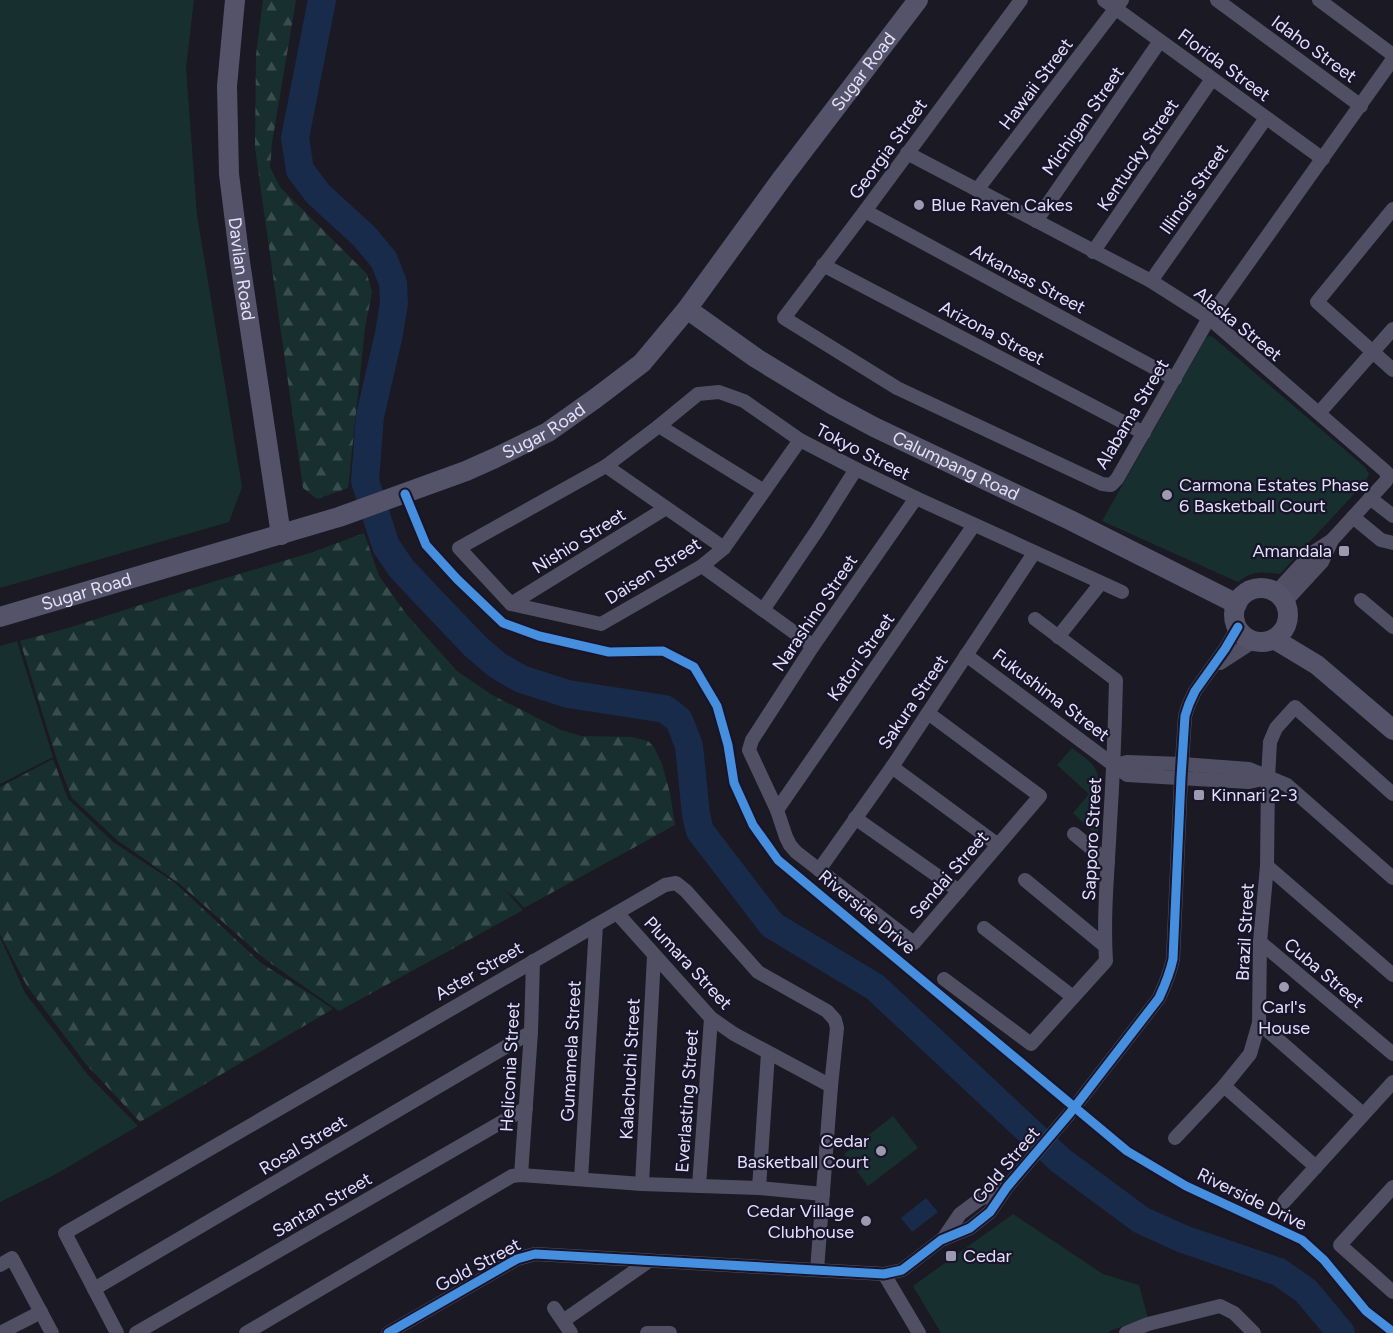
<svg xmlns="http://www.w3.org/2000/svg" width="1393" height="1333" font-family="Figtree,sans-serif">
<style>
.green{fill:#182f2f}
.forest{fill:url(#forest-firs)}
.water{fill:#182b4a}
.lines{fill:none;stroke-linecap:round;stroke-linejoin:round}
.river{stroke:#182b4a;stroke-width:28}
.minor{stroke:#514f63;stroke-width:14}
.secondary{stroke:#545369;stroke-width:20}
.cycleway-casing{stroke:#181429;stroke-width:13}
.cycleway{stroke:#468fdf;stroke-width:9}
.poi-dot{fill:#9d9ab0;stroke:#181429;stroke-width:2}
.labels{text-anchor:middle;stroke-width:4.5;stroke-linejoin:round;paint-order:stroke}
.street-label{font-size:18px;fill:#e3e0fb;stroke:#181429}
.poi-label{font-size:18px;fill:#e3e0fb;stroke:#181429;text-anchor:start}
</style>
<defs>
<pattern id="forest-firs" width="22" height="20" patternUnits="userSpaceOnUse" patternTransform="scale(1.5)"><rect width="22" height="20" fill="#182f2f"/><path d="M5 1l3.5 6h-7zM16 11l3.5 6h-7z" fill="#394d4e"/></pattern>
</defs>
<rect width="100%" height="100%" fill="#1b1924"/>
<g class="green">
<polygon points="0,0 194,0 186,68 197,215 242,487 229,522 0,588"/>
<path d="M1209,336L1213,337L1365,467L1369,474L1366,481L1280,574C1262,572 1253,570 1238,582L1102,521L1206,338Z"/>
<polygon points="17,641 53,757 0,784 0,646"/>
<path d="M1072,748C1082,756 1095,762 1098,776V837L1073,813L1089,794L1057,765Z"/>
<polygon points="0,937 25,993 88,1075 138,1126 56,1174 0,1202"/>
<polygon points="893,1116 918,1148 868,1186 844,1154"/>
<polygon points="1013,1214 1103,1274 1139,1285 1148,1318 1112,1330 1107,1333 941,1333 913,1286"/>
</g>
<g class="forest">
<polygon points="263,0 296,0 272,143 270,167 280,187 367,274 372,292 365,328 348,488 317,499 303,488 255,148 256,55"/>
<polygon points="364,533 379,576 407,615 457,671 492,695 561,730 581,736 632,737 648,741 654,747 662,764 670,793 675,825 524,908 516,899 506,891 523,910 339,1011 266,960 181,885 117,840 72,798 57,760 20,641 68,628 209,583 310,553"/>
<polygon points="53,759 68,799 113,842 174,882 261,963 312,995 333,1009 140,1122 85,1063 27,986 0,934 0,787"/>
</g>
<polygon class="water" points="926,1198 938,1212 912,1232 901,1218"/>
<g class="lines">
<polyline class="river" points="322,0 295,138 300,170 318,194 364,236 384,260 393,283 394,303 389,334 370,416 365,481 386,546 401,568 430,599 475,646 497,665 521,679 543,686 568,694 665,709 679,720 689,746 696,815 700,831 772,925 875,987 1060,1160 1141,1220 1183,1239 1279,1272 1306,1291 1341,1333"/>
<g class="minor">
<polyline points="1021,0 865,211 784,318 897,388 1102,484 1111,485 1117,479 1209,318 1393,59"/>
<polyline points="1104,0 1323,159"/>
<polyline points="1217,0 1361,106"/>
<polyline points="1319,0 1393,55"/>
<polyline points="907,153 1151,281 1209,318 1384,470 1388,474 1386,481 1332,540 1312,553 1276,592"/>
<polyline points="977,190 1122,0"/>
<polyline points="1393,209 1317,302 1393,370"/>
<polyline points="865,211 1175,379"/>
<polyline points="1036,221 1160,41"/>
<polyline points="1093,252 1212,79"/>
<polyline points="823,265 1144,433"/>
<polyline points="1151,281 1266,118"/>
<polyline points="1319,413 1393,329"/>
<polyline points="659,426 764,491"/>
<polyline points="800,440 724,548 702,566 601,624 511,604 459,548 606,466 659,426 698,394 719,392 744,401 800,440 856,469 916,498 1122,592"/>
<polyline points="606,466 724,548"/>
<polyline points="916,498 813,646 752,740 749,750 777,810 786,837 790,845 796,852 914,943 1040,796 928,713"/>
<polyline points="1370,498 1393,516"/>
<polyline points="1353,517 1381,540 1393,543"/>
<polyline points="702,566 813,646"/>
<polyline points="1361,600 1393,627"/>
<polyline points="1285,602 1322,562 1332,540"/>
<polyline points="511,604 666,508"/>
<polyline points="763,610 818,529 856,469"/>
<polyline points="1058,637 1101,583"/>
<polyline points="966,655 1127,775 1249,782 1268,778"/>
<polyline points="1220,663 1254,641"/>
<polyline points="1114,765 1127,762 1182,764 1249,769 1287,785 1393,878"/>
<polyline points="892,767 998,845"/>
<polyline points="777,810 974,525"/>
<polyline points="855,818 959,891"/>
<polyline points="1074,834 1108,862"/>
<polyline points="1267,866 1393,975"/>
<polyline points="819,870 892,767 1034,553"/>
<polyline points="1025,880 1105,946"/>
<polyline points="617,913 711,1018 734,1034 831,1086"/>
<polyline points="984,928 1073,997"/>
<polyline points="1260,942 1393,1054"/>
<path d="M944,979L1031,1044L1106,961C1103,915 1108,868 1110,823C1113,775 1115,728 1116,680L1035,619"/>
<polyline points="1259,1023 1363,1114"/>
<polyline points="1224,1086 1316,1167"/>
<polyline points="1175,1138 1224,1086 1250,1054 1259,1023 1260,942 1267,866 1268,778 1270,742 1276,728 1295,707 1393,794"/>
<polyline points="521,1175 531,1032 533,961"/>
<polyline points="581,1179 596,925"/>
<polyline points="642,1184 654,956"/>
<polyline points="699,1186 711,1018"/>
<polyline points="1393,1187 1340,1245 1393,1292"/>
<polyline points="759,1188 768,1053"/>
<polyline points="1284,1202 1393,1082"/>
<polyline points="943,1239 960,1214 980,1199 1005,1188"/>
<polyline points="0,1265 12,1258 52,1333"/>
<polyline points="884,1274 919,1333"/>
<polyline points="94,1289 531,1032"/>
<polyline points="554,1308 571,1333"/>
<polyline points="563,1321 649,1261"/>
<polyline points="0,1333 41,1312"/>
<polyline points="117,1333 65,1233 665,885 676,883 686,891 758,972 827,1011 835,1020 837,1028 831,1086 817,1270"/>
<polyline points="136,1333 526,1108"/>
<polyline points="246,1333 512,1176 521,1175 642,1184 759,1188 823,1194"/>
<path d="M388,1333L517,1259L535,1254L884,1274L902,1270L941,1240L970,1228L990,1212L1007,1187L1070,1113L1159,998C1165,985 1170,973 1173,959L1181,778L1185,716L1189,704L1195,691L1225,649L1238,627"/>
<polyline points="647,1333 670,1333"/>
<polyline points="1126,1333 1148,1324 1220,1306 1234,1313 1254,1333"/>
</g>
<g class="secondary">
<path id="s1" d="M235,0L227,86L229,174L240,262L281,535"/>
<path id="s2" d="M687,309L756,358L833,405L874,427L1070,520L1237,604"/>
<circle cx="1261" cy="615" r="27"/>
<path id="s3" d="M0,617L339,517L466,471L495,458L548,432L596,398L642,363L687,309L783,177L918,0"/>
<polyline points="1274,639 1317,665 1393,730"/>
</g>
<defs>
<g id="cycleway">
<polyline points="405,494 426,545 457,579 503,623 539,636 609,652 663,651 694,667 717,706 728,745 734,783 753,825 778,860 1127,1151 1186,1186 1302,1240 1324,1260 1366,1311 1393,1332"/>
<path d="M388,1333L517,1259L535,1254L884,1274L902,1270L941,1240L970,1228L990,1212L1007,1187L1070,1113L1159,998C1165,985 1170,973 1173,959L1181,778L1185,716L1189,704L1195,691L1225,649L1238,627"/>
</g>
</defs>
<use href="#cycleway" class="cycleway-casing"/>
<use href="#cycleway" class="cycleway"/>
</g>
<g class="poi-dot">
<circle cx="919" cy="205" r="6"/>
<circle cx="1167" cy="495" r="6"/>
<rect x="1338" y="545" width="12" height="12" rx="3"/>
<rect x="1193" y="789" width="12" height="12" rx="3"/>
<circle cx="1284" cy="987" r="6"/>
<circle cx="881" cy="1151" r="6"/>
<circle cx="866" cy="1221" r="6"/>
<rect x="945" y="1250" width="12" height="12" rx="3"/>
</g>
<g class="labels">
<g class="street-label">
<text transform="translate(1314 49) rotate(36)" y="6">Idaho Street</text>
<text transform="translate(1224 65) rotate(36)" y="6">Florida Street</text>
<text dy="6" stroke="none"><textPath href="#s3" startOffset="1062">Sugar Road</textPath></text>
<text transform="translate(1036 84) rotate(-53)" y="6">Hawaii Street</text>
<text transform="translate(1083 121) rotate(-55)" y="6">Michigan Street</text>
<text transform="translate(888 149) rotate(-54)" y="6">Georgia Street</text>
<text transform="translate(1138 155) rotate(-56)" y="6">Kentucky Street</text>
<text transform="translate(1194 189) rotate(-55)" y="6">Illinois Street</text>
<text dy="6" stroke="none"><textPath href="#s1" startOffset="270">Davilan Road</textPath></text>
<text transform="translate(1028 279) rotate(28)" y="6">Arkansas Street</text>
<text transform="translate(1238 324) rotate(39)" y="6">Alaska Street</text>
<text transform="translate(992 333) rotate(28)" y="6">Arizona Street</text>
<text transform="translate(1132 414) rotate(-59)" y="6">Alabama Street</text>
<text dy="6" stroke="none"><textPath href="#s3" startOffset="576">Sugar Road</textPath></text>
<text transform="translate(863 452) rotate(27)" y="6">Tokyo Street</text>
<text dy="6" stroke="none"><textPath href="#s2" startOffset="312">Calumpang Road</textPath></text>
<text transform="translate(579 541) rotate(-32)" y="6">Nishio Street</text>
<text transform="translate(653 571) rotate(-32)" y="6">Daisen Street</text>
<text dy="6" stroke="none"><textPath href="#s3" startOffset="90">Sugar Road</textPath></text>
<text transform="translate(815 613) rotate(-56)" y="6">Narashino Street</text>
<text transform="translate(861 657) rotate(-55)" y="6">Katori Street</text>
<text transform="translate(1051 695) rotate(37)" y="6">Fukushima Street</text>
<text transform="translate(913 702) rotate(-56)" y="6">Sakura Street</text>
<text transform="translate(1092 839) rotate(-87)" y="6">Sapporo Street</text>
<text transform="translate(949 875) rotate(-49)" y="6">Sendai Street</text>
<text transform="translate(867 912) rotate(40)" y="6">Riverside Drive</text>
<text transform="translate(1245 932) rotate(-87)" y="6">Brazil Street</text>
<text transform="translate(688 963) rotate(47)" y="6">Plumara Street</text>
<text transform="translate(479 971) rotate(-30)" y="6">Aster Street</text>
<text transform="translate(1324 973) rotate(40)" y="6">Cuba Street</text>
<text transform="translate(571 1051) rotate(-87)" y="6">Gumamela Street</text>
<text transform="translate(510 1067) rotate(-87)" y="6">Heliconia Street</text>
<text transform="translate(630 1069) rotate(-87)" y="6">Kalachuchi Street</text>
<text transform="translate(687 1101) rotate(-86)" y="6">Everlasting Street</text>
<text transform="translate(303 1145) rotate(-31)" y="6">Rosal Street</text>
<text transform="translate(1006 1165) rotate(-50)" y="6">Gold Street</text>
<text transform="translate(1252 1199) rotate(26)" y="6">Riverside Drive</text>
<text transform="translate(322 1205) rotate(-30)" y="6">Santan Street</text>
<text transform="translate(478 1265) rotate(-28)" y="6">Gold Street</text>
</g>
<g class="poi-label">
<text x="931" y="211">Blue Raven Cakes</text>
<text x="1179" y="491">Carmona Estates Phase<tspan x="1179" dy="21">6 Basketball Court</tspan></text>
<text x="1332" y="557" text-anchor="end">Amandala</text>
<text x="1211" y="801">Kinnari 2-3</text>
<text x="1284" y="1013" text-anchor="middle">Carl's<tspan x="1284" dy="21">House</tspan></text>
<text x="869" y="1147" text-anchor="end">Cedar<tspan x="869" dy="21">Basketball Court</tspan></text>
<text x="854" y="1217" text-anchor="end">Cedar Village<tspan x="854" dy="21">Clubhouse</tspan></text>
<text x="963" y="1262">Cedar</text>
</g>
</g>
</svg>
